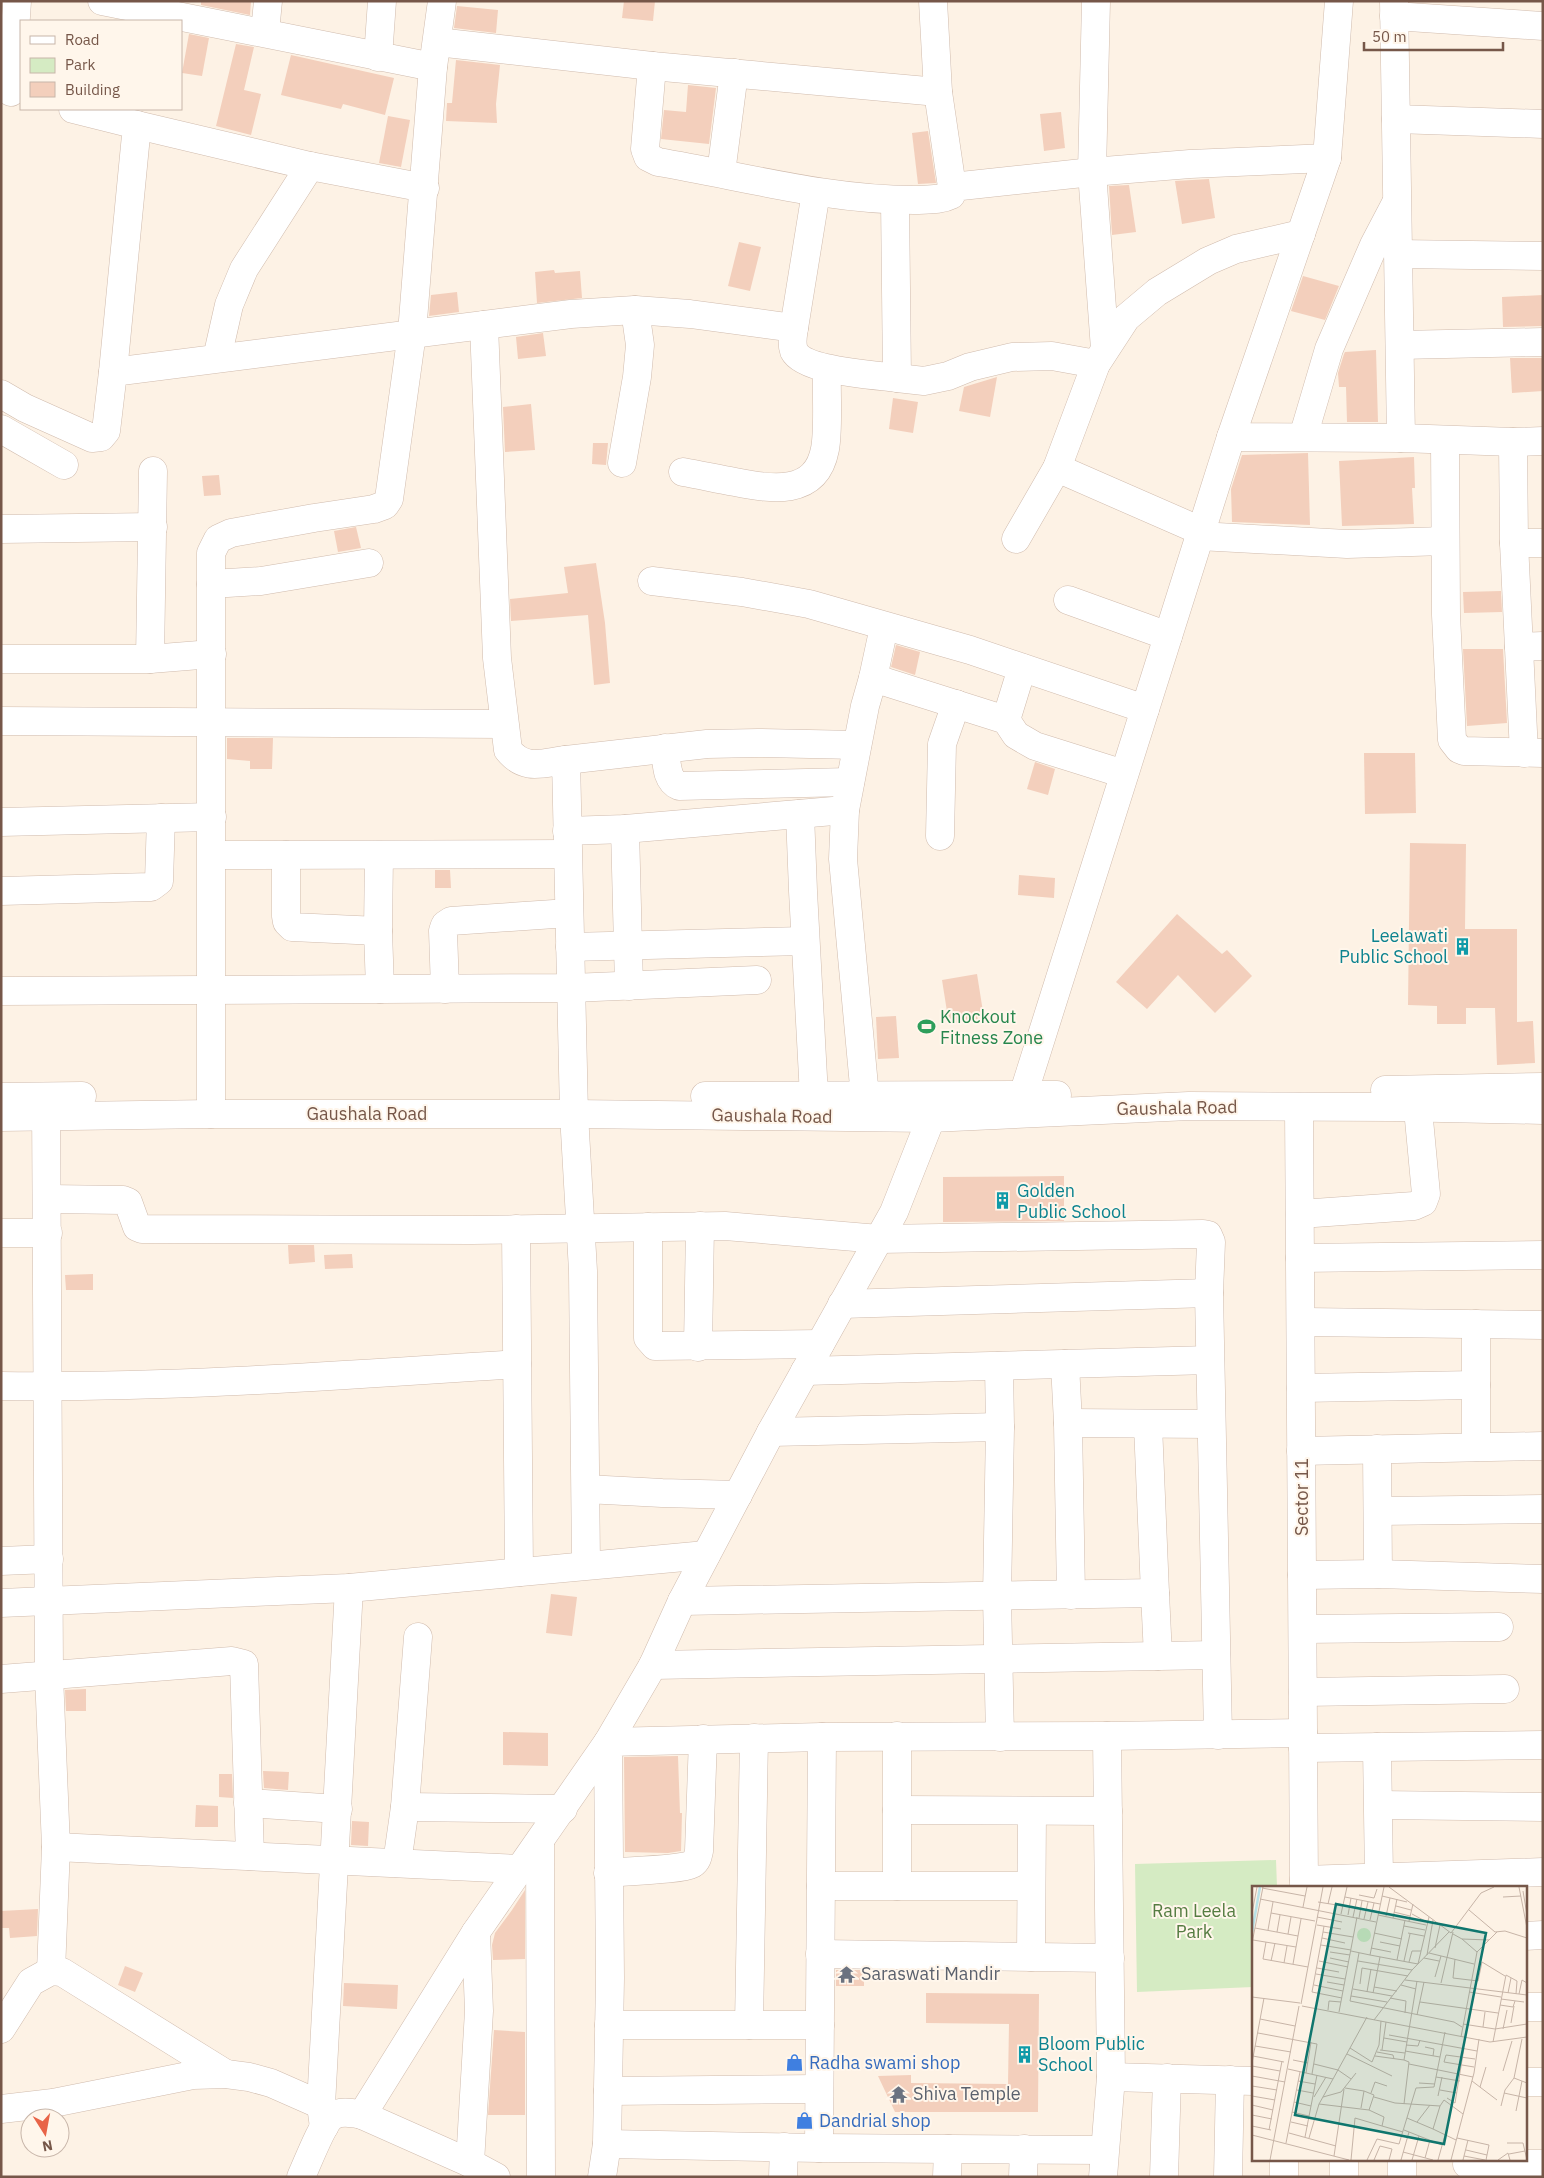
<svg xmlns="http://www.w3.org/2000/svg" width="1544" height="2178" font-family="'IBM Plex Sans',sans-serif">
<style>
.green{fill:#d5ebc3}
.building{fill:#f3cfbc}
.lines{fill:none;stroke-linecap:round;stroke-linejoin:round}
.minor-casing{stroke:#d0bbad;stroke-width:29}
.minor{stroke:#fff;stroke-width:28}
.labels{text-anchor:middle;stroke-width:4;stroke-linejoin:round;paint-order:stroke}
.culture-label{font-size:18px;fill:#0d838f;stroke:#fff6eb;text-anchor:start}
.leisure-label{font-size:18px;fill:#27864d;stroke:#fff6eb;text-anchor:start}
.street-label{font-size:18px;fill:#765749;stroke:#fff6eb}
.park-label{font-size:18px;fill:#557c41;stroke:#fff6eb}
.worship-label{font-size:18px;fill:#5b616d;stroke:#fff6eb;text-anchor:start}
.shop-label{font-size:18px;fill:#366cbe;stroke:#fff6eb;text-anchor:start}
.inset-river{fill:none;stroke:#b9e2e7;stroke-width:2.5}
.inset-road{fill:none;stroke:#c7b4a7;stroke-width:1}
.view{fill:#0f766e;fill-opacity:0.15;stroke:#0f766e;stroke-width:2.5}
.inset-edge{fill:none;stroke:#765749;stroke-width:2.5}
</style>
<rect width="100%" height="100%" fill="#fdf2e5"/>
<polygon class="green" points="1276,1860 1277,1887 1253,1887 1253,1987 1137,1992 1135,1864"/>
<g class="building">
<polygon points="201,1 251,1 250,15 201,5"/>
<polygon points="624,1 655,1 653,21 622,18"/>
<polygon points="457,6 498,10 496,33 454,28"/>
<polygon points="189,34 209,38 202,76 182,73"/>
<polygon points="236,44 254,47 244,90 261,94 251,135 216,126"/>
<polygon points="291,55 394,78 385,115 343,104 341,109 281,95"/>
<polygon points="456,60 500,65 496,104 497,123 446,121 447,103 452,103"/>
<polygon points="688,85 716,88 709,144 661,139 664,110 686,112"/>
<polygon points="1061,112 1065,148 1044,151 1040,114"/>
<polygon points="388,116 410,120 401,167 379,163"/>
<polygon points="928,131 936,183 918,184 912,133"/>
<polygon points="1209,179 1215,218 1182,224 1175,181"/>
<polygon points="1129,185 1136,232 1112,235 1109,186"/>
<polygon points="739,242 761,247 750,291 728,286"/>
<polygon points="554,270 555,273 580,271 582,298 537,303 535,272"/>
<polygon points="1303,276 1339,286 1325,320 1291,311"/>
<polygon points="457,292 459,312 429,316 431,295"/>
<polygon points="1543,295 1543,326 1503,327 1502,297"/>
<polygon points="543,333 546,356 518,359 516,337"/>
<polygon points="1376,350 1378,422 1347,422 1346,387 1339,387 1338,373 1344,354 1345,352"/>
<polygon points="1510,358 1543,358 1543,391 1512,393"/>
<polygon points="997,377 990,417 959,411 964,387"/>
<polygon points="893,398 918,402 913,433 889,429"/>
<polygon points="531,404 535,450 505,452 503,407"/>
<polygon points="593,443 608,443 606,465 592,464"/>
<polygon points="1308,453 1310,525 1232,522 1231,489 1242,455"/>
<polygon points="1414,457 1415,488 1412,488 1414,524 1342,526 1339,461"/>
<polygon points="219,475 221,495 204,496 202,476"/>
<polygon points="356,527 361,548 338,552 334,531"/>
<polygon points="596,563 605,623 610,683 594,685 588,615 511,621 510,599 568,593 564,567"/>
<polygon points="1501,591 1502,612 1464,613 1463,592"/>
<polygon points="896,645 920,652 915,675 891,667"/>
<polygon points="1463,649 1503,649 1507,723 1467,726"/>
<polygon points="227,738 273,738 272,769 250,769 250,761 227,759"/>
<polygon points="1364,753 1415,753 1416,813 1365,814"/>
<polygon points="1035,762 1055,769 1048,795 1027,789"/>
<polygon points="1410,843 1466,844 1465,929 1517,929 1517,1022 1533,1021 1535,1063 1497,1065 1495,1008 1466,1008 1466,1024 1437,1024 1437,1006 1408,1005"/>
<polygon points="435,870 450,870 451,888 435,888"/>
<polygon points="1019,875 1055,878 1054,898 1018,895"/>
<polygon points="1177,914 1222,954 1227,950 1252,976 1215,1013 1178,975 1147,1009 1116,982"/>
<polygon points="977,974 984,1018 949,1024 942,980"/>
<polygon points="896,1016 899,1058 878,1059 876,1017"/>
<polygon points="1064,1176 1064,1221 943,1222 943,1177"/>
<polygon points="288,1245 314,1245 315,1262 289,1264"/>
<polygon points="352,1254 353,1268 325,1269 324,1255"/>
<polygon points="93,1274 93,1290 66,1290 65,1275"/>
<polygon points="551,1594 577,1597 572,1636 546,1633"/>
<polygon points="86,1689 86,1711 66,1711 65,1690"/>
<polygon points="503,1732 548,1733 548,1766 503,1765"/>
<polygon points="678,1756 680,1813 682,1813 681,1851 668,1853 625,1852 624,1757"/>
<polygon points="263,1771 289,1772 288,1790 264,1788"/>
<polygon points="219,1774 232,1774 233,1798 219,1797"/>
<polygon points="196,1805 218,1806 218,1827 195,1827"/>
<polygon points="352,1821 369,1822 368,1846 351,1845"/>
<polygon points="525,1890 525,1959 493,1960 492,1945 495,1933 512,1910"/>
<polygon points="38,1909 37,1936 10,1938 9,1928 1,1928 1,1911"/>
<polygon points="125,1966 143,1973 135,1992 118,1985"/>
<rect x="836" y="1970" width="28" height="16"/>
<polygon points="344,1983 398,1985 397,2009 343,2006"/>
<polygon points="926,1993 1039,1994 1038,2112 895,2112 878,2076 911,2075 911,2083 1008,2084 1009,2024 926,2023"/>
<polygon points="494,2030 525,2032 525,2115 488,2115"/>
</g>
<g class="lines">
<defs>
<g id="minor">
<polyline points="102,1 433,67"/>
<polyline points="1096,1 1092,172 1105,349"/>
<polyline points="1339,1 1327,158 1231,437 1401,438 1513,442 1543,441"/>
<polyline points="1394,1 1401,438"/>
<polyline points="1394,16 1543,26"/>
<polyline points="265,32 268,1"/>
<path d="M437,42L652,66L645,149L648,157L658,162C742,176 827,200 914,200C926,199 939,201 951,195L952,187L1092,172L1190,164L1327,158"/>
<polyline points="378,57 382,1"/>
<polyline points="652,66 938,92 933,1"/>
<polyline points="11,92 17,1"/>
<polyline points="938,92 952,187"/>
<polyline points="73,109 137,125 113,372"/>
<polyline points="1396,119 1543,124"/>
<polyline points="137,125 310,166 425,188"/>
<polyline points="721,173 734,73"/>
<path d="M816,192L794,328C793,335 791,343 794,351C804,371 875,375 897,378L895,200"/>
<polyline points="1398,254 1543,256"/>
<path d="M484,325L497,658L508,750C525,771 542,763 566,760L574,1114L583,1271L586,1565"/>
<polyline points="1400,345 1543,342"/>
<polyline points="217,358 229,305 244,269 310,166"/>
<polyline points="897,378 924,381 948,376 970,367 1012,357 1052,356 1096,364"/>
<polyline points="1,394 25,408 92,438 101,437 106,431 113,372 571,314 635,310 690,314 794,328"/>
<polyline points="1,429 64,465"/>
<polyline points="1303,437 1329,349 1374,245 1396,203"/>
<polyline points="1445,441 1446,615 1452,740 1459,749 1464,751 1543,753"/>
<polyline points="1513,442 1514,543 1524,753"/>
<polyline points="622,463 637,377 640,345 635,310"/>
<polyline points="1057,468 1201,531"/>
<path d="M683,472C700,475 718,479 735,482C771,489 816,497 825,449C829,427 826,392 827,369"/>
<polyline points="1,529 153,527"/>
<polyline points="1199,536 1347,544 1445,541"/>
<polyline points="1016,539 1057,468 1096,364 1126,318 1157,292 1208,261 1236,249 1301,234"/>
<polyline points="1514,543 1543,543"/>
<polyline points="652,581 742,592 809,604 970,650 1145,709"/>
<polyline points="211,584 261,581 369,563"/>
<polyline points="1068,600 1168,636"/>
<polyline points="1519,647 1543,646"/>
<polyline points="1,659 150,659 212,654"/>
<polyline points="150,659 153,471"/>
<polyline points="873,678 884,627"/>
<polyline points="1006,720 1022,668"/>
<polyline points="1,721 504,724"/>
<path d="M665,748C667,761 665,780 679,786L850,782"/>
<polyline points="566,760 707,744 758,743 857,745"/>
<polyline points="800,814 803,891 814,1096"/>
<polyline points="1,822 212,817"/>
<polyline points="625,829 629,986"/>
<polyline points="567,831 625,829 845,810"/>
<polyline points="940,836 942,744 956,704"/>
<polyline points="212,855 567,854"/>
<polyline points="286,855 286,916 287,922 292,927 378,931"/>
<polyline points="379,855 378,931 380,989"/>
<polyline points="1,891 151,887 159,881 161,818"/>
<polyline points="570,947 805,941"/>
<polyline points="445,989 443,931 445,925 451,921 569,913"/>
<polyline points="1,991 572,988 757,980"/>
<polyline points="1385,1090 1543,1087"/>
<polyline points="705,1096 1057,1095"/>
<polyline points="1,1097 82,1096"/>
<polyline points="46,1097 49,1675 56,1847 51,1971"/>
<polyline points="865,1097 843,859 845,810 865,706 873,678 1006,720 1016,735 1035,746 1124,774"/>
<polyline points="1299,1107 1304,1887"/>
<polyline points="1018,1111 1231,437"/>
<polyline points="211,1114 211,553 218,539 231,533 314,518 374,509 385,505 389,499 412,333 433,67 442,1"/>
<polyline points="1,1117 211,1114 574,1114 931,1118 1189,1106 1393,1107 1543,1110"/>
<polyline points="48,1199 123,1200 128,1202 137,1227 142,1229 472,1230 725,1226 879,1239 1203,1234 1208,1235 1211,1242 1209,1293 1218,1735"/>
<polyline points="1300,1214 1414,1206 1423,1202 1426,1194 1418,1109"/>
<polyline points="648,1227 648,1338 655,1346 820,1344"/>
<polyline points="516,1229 519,1572"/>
<polyline points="1,1233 48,1233"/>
<polyline points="1300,1258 1543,1255"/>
<polyline points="842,1304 1209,1293"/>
<polyline points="1305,1322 1543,1325"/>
<polyline points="698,1347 700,1226"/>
<polyline points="1065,1364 1068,1423 1071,1595"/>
<polyline points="999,1366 1000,1427 997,1597 1000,1737"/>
<polyline points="805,1371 1210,1360"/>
<path d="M1,1386C173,1388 346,1375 517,1364"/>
<polyline points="1301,1388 1476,1385"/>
<polyline points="1068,1423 1211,1424"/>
<polyline points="771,1432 1000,1427"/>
<polyline points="1476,1447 1476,1324"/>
<polyline points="1377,1449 1378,1574"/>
<polyline points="1301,1451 1543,1446"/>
<polyline points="586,1489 662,1493 738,1495"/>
<polyline points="1378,1511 1543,1509"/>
<polyline points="1,1561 49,1559"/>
<polyline points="1302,1575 1378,1574 1543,1579"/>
<polyline points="1155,1593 1158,1656"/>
<polyline points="682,1601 1155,1593 1148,1425"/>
<polyline points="1,1603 349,1588 706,1555"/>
<polyline points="1303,1629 1499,1627"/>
<polyline points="653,1665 1216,1655"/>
<polyline points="1,1679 232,1661 244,1664 250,1856"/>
<polyline points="1303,1692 1505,1689"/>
<polyline points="1107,1736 1303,1733"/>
<polyline points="1377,1747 1379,1877"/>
<polyline points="1303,1748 1543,1745"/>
<polyline points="248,1803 338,1809"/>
<polyline points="1379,1805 1543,1807"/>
<polyline points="405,1807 563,1809"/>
<polyline points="897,1810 1108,1811"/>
<polyline points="540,1841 541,2177"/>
<polyline points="56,1847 518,1869"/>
<polyline points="397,1863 405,1807 418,1637"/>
<path d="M608,1873C624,1871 681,1870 692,1864C697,1861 698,1856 699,1851L703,1739"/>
<polyline points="1304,1880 1543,1872"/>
<polyline points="821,1886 1031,1886"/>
<polyline points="897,1886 897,1736"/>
<polyline points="1525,1936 1543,1935"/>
<polyline points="820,1954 1110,1958"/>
<polyline points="1031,1957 1032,1811"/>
<polyline points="1525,2007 1543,2007"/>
<polyline points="609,2025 820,2025"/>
<polyline points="749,2025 754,1738"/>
<polyline points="1,2029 31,1982 51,1971 62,1972 226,2074"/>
<polyline points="1111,2077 1253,2081"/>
<polyline points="1525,2082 1543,2082"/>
<polyline points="608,2091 819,2089"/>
<polyline points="1,2109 53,2103 193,2075 226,2074 249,2077 271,2083 321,2105"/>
<polyline points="362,2115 476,1932 608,1742 653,1665 682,1601 771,1432 894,1212 937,1103"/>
<polyline points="324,2127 321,2105 349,1588"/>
<polyline points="607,2144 819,2148 1104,2150"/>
<polyline points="819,2148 822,1737"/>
<polyline points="470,2163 479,2011 476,1932"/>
<polyline points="1467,2164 1543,2164"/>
<path d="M301,2177C307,2164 322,2125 331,2117C340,2110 352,2113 362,2115L470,2163L496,2177"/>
<polyline points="602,2177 607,2144 610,1978 608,1742 822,1737 1107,1736 1111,2077 1103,2177"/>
<polyline points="783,2177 784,2147"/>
<polyline points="947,2177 948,2149"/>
<polyline points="1023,2177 1024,2149"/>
<polyline points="1164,2177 1167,2078"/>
<polyline points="1228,2177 1230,2080"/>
<polyline points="1284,2177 1284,2159"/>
<polyline points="1344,2177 1344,2159"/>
<polyline points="1402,2177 1402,2159"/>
</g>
</defs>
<use href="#minor" class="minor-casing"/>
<use href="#minor" class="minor"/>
</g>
<defs>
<symbol id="building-bare" viewBox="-9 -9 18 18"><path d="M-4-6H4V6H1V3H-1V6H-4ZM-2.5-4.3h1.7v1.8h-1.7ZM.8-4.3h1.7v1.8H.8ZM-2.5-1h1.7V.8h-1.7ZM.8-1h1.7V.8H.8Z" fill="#0f9aa8" stroke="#fff6eb" stroke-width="2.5" paint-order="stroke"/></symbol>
<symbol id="stadium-bare" viewBox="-9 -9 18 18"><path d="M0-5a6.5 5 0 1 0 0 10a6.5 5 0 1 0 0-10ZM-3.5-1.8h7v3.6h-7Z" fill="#2e9e5b" stroke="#fff6eb" stroke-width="2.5" paint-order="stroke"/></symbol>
<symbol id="temple-bare" viewBox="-9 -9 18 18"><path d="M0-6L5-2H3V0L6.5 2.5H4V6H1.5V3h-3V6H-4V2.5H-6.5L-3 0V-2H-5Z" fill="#6b7280" stroke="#fff6eb" stroke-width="2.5" paint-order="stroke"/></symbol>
<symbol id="shop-bare" viewBox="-9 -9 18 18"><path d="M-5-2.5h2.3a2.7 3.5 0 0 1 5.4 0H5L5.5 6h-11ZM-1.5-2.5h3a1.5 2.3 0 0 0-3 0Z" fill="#3f7fe0" stroke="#fff6eb" stroke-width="2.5" paint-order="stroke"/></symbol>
</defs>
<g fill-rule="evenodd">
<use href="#building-bare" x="1450" y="934" width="25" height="25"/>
<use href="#stadium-bare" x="914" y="1014" width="25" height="25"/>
<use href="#building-bare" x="990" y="1188" width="25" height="25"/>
<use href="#temple-bare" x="834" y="1962" width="25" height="25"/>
<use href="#building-bare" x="1012" y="2042" width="25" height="25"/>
<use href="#shop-bare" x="782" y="2050" width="25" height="25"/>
<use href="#temple-bare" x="886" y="2082" width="25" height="25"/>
<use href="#shop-bare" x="792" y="2108" width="25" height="25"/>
</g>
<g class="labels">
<g class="culture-label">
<text x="1448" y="942" text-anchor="end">Leelawati<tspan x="1448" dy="21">Public School</tspan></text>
<text x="1017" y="1197">Golden<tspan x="1017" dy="21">Public School</tspan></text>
<text x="1038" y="2050">Bloom Public<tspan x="1038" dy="21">School</tspan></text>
</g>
<g class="leisure-label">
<text x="940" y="1023">Knockout<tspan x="940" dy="21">Fitness Zone</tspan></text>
</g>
<g class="street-label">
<text transform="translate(1177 1108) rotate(-1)" y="6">Gaushala Road</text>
<text x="367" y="1120">Gaushala Road</text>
<text transform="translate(772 1116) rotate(1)" y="6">Gaushala Road</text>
<text transform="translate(1302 1497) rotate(-90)" y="6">Sector 11</text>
</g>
<g class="park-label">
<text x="1194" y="1917">Ram Leela<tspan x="1194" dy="21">Park</tspan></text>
</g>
<g class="worship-label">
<text x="861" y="1980">Saraswati Mandir</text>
<text x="913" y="2100">Shiva Temple</text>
</g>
<g class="shop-label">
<text x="809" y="2069">Radha swami shop</text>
<text x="819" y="2127">Dandrial shop</text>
</g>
</g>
<g transform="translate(1252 1886)">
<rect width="275" height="275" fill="#fdf2e5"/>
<path d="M105 49a7 7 0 1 1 14 0a7 7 0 1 1-14 0Z" fill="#d5ebc3"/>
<path class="inset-river" d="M0,46L8,1"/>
<path class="inset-road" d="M132,1L118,69L166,78L177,31M137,1L199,47L229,7L242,1M267,1L275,42M10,2L53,10M271,5L275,29M107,9L122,12L125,3M130,10L155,16M93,11L128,18M251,11L269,10M8,13L124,36M66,16L91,20M76,18L80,1M144,20L159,24M51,21L55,1M217,24L243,46L253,45L275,52M142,26L158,30M0,27L5,1M19,27L63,35M89,28L95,1M160,28L175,36M96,29L99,12M126,29L174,39M134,30L138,12M65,31L90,36M101,31L105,13M107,32L110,15M141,32L145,13M112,33L116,16M118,34L122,17M157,35L161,18M65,39L89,43M72,40L71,46L101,51M152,40L173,44M3,42L46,50M16,44L21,16M25,46L28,29M71,46L60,106L90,112M122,47L150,53M156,47L172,50M36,48L39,31M201,48L210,53L237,54M70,52L93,57M210,53L225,66L245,46M1,54L44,61M14,56L11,73L56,81M128,56L148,60M0,57L11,1M69,59L99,64M119,62L139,66M183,62L188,39M99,65L118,69M78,66L98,69M107,67L98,115L202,136L210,141M177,67L222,78M175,69L181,34M78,72L97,76M172,72L187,75M203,73L201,92L226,95L230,76L253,90M145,74L153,34M19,75L23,57M67,75L96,81M106,75L160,84M152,75L158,48M157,76L160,65H169M32,77L35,60M41,78L49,33M65,82L87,86M64,88L93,93M183,91L189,70M153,94L275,109M75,96L92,99M189,97L201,46M108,98L110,82L156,90M62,99L91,105M149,99L164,103M122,101L145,105M101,103L140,110M115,106L119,83M217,106L249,111M121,107L128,71M256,107L259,92M267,108L270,94L275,97M99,110L135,116M0,111L48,117M138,112L154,115L153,127M249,113L272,116M168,116L246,127M49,118L71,1M248,119L261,121L263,115M50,120L238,156L275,151M76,124L77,115L89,116M87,126L105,31M165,129L172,96M8,133L43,140M122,134L160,84L197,46M259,137L262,120M211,138L243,143L275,138M231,141L233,126M251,143L255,124M6,147L65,158L60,188M137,149L225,165M209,151L225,66M132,152L155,156M270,153L262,192L275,197M241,156L254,89L265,95L264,108M154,159L166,160L168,154M3,160L39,166M173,161L182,163L181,170M98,162L120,176L127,159L129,135M128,164L153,167M130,164L134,136M153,165L188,171M125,166L141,169L142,173M95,168L140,190M1,170L32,176M123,170L152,174M41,174L56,177M192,176L194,169L223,173M192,176L222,181M0,177L12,112M62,178L86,184M157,178L221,191M0,180L28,185M36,183L81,193L67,218L57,252M86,184L99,193M251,185L260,155M54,187L59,156M0,190L33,196M184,191L208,195M81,193L115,131M46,195L63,198M220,195L245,214M167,197L183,198M0,200L25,204M228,201L234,181M93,202L112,205M45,204L61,207M188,204L205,207M119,207L123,196L135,200M252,207L275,212M0,210L23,214M186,210L190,191M62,211L74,191M71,211L89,206L104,187M122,211L143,217L188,220L192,214L211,228M195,212L203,217L212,162M42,216L59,220M67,218L117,224L132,231L130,240L151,246M152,218L157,176L152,174L165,95M0,219L21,224M188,220L181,243L204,254M249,220L253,204L262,192M109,222L112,205L122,209L117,224M264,225L270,195M40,226L57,230M0,229L20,233M155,232L181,243M39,236L56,240M165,236L178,219M0,240L19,244M17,244L30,175M152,244L190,259M37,247L84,260M0,249L97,274M53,251L65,189M205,252L237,259L234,274M34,257L48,186M255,257H271L275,274M214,264L235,269M151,266L181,274M257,268L273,265M82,270L92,203M212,270L233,274M173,272L178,254M18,274L47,120M99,274L103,232L130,240M115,274L125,253L147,258L164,202L182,201L193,146M122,274L128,260L140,263L137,274M149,274L157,246M160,274L167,250M186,274L193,249M199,274L222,187L227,153M211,274L216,254M246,274L256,267L258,274"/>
<path class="view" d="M84,18L234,47L192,258L43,229Z"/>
<rect width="275" height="275" class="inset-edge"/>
</g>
<rect width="1544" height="2178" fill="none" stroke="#765749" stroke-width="5"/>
<rect x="20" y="20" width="162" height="90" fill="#fff6eb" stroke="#c8b6aa"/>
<rect x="30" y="36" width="25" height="8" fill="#ffffff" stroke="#c8b6aa"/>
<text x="65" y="45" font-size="15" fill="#765749">Road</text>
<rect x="30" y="58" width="25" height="15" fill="#d5ebc3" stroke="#c8b6aa"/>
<text x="65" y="70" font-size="15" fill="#765749">Park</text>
<rect x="30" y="82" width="25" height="15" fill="#f3cfbc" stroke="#c8b6aa"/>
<text x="65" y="95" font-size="15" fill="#765749">Building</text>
<g transform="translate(45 2133) rotate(169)"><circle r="24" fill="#fff6eb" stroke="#c8b6aa"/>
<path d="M0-4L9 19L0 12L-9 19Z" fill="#e86448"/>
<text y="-8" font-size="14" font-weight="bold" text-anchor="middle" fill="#765749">N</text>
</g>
<path d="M1364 42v8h139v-8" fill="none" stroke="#765749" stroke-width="2.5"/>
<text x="1372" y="42" font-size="15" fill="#765749" stroke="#fff6eb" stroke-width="4" paint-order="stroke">50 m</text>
</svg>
